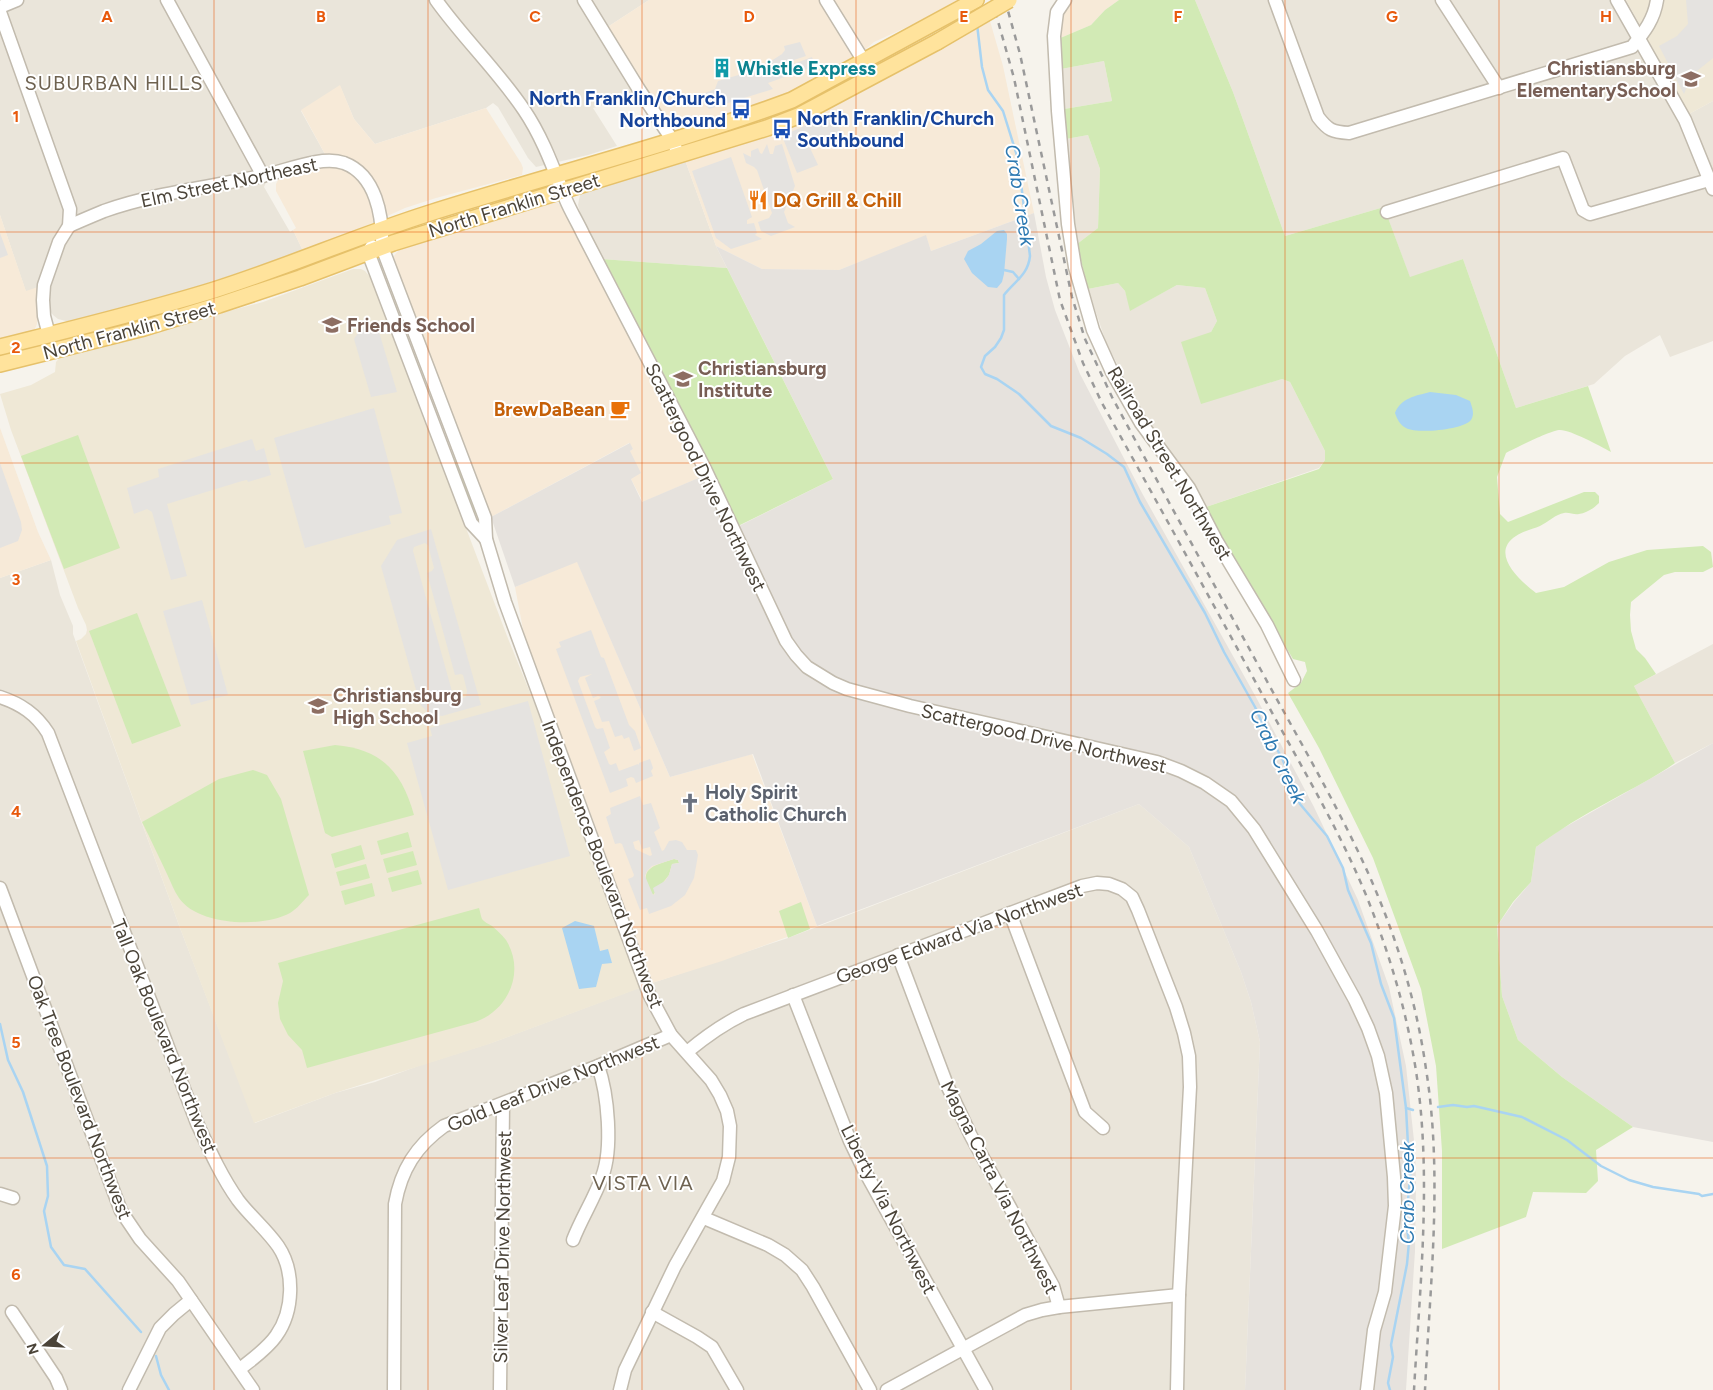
<svg xmlns="http://www.w3.org/2000/svg" width="1713" height="1390" font-family="Figtree,sans-serif">
<style>
.residential{fill:#eae5da}
.commercial{fill:#f7ead8}
.industrial{fill:#e6e2dd}
.education{fill:#efe8d6}
.green{fill:#d2eab5}
.parking{fill:#e5e3e0;fill-rule:evenodd}
.water{fill:#a9d4f2}
.lines{fill:none;stroke-linecap:round;stroke-linejoin:round}
.stream{stroke:#a9d4f2;stroke-width:2.5}
.minor-casing{stroke:#c2bbae;stroke-width:15}
.major-casing{stroke:#e6c16a;stroke-width:18}
.minor{stroke:#fff;stroke-width:12}
.major{stroke:#ffe39c;stroke-width:15}
.rail{stroke:#9a9a9a;stroke-width:2.5;stroke-dasharray:6 6;stroke-linecap:butt}
.major-bridge-casing{stroke:#e6c16a;stroke-width:18;stroke-linecap:butt}
.major-bridge{stroke:#ffe39c;stroke-width:15}
.grid{fill:none;stroke:#e8590c;stroke-width:1;stroke-opacity:0.55}
.labels{text-anchor:middle;stroke-width:4;stroke-linejoin:round;paint-order:stroke}
.culture-label{font-size:19px;font-weight:bold;fill:#0d838f;stroke:#fff;text-anchor:start}
.education-label{font-size:19px;font-weight:bold;fill:#785e54;stroke:#fff;text-anchor:start}
.transit-label{font-size:19px;font-weight:bold;fill:#164399;stroke:#fff;text-anchor:end}
.street-label{font-size:19px;fill:#4b4439;stroke:#fff}
.food-label{font-size:19px;font-weight:bold;fill:#c56008;stroke:#fff;text-anchor:start}
.worship-label{font-size:19px;font-weight:bold;fill:#5b616d;stroke:#fff;text-anchor:start}
.neighbourhood-label{font-size:20px;letter-spacing:1px;fill:#6e6250;stroke:#fff}
.water-label{font-size:20px;font-style:italic;fill:#2e7ab2;stroke:#fff}
.grid-label{font-size:16px;text-anchor:middle;font-weight:bold;fill:#e8590c;stroke:#fff;stroke-width:4;stroke-linejoin:round;paint-order:stroke}
</style>
<rect width="100%" height="100%" fill="#f6f3ec"/>
<g class="residential">
<polygon points="0,0 649,0 606,28 636,95 593,108 617,146 588,155 536,167 528,158 498,107 493,103 486,108 375,144 354,119 340,86 301,111 326,156 272,169 264,187 290,232 293,230 303,251 184,291 70,322 58,319 53,315 48,308 49,283 26,292 0,215"/>
<polygon points="1195,0 1626,0 1689,114 1713,101 1713,341 1670,357 1660,335 1625,356 1594,384 1516,408 1463,259 1410,278 1384,207 1285,236 1233,92"/>
<polygon points="1104,61 1112,101 1064,109 1061,69"/>
<polygon points="1088,135 1100,169 1098,228 1077,244 1066,139"/>
<polygon points="685,160 716,246 727,268 601,259 582,220 578,205 580,195 584,191"/>
<polygon points="1118,283 1125,291 1131,310 1177,285 1205,288 1217,321 1211,332 1201,403 1282,379 1290,382 1325,451 1325,460 1319,468 1206,507 1189,478 1140,410 1106,342 1088,289"/>
<polygon points="51,560 60,595 73,626 73,634 180,928 255,1123 335,1093 375,1082 418,1066 494,1042 652,983 788,938 1139,804 1189,847 1241,972 1251,1002 1260,1042 1245,1390 0,1390 0,578"/>
<polygon points="1713,644 1713,743 1675,763 1634,686"/>
</g>
<g class="commercial">
<polygon points="649,0 957,0 918,22 874,42 847,65 789,95 676,128 667,123 606,28"/>
<polygon points="1069,0 1119,0 1105,10 1091,25 1058,39 1060,22"/>
<polygon points="990,21 1003,66 1034,213 931,251 926,236 839,270 762,269 716,246 685,160 938,50"/>
<polygon points="340,85 354,119 375,144 486,108 521,163 523,168 522,175 436,198 405,208 363,227 303,251 293,230 296,228 276,191 276,184 280,176 326,156 301,110"/>
<polygon points="552,200 556,201 561,206 588,255 703,476 643,502 631,479 630,451 633,449 629,443 491,517 395,265 394,256 401,247"/>
<polygon points="0,215 26,291 38,287 36,298 39,307 37,324 34,331 0,339"/>
<polygon points="0,428 38,532 51,560 0,578"/>
<polygon points="577,561 670,777 752,754 817,926 722,961 652,983 584,795 525,640 515,587"/>
</g>
<g class="industrial">
<polygon points="1034,213 1046,277 1055,310 1080,374 1142,493 1257,699 1314,807 1358,900 1389,987 1406,1066 1415,1150 1416,1183 1415,1251 1406,1390 1245,1390 1260,1042 1251,1002 1241,972 1189,847 1139,804 817,926 753,754 670,777 577,562 515,587 491,517 630,443 633,449 630,451 641,473 631,479 642,502 703,476 729,531 833,479 716,246 762,269 839,270 926,235 931,251"/>
<polygon points="1713,743 1713,1142 1633,1127 1562,1077 1518,1040 1502,996 1497,926 1514,902 1531,882 1536,847 1560,830"/>
</g>
<g class="education">
<polygon points="1626,0 1713,0 1713,101 1689,114"/>
<polygon points="353,269 361,269 365,271 371,278 507,636 555,754 640,988 489,1044 335,1093 254,1123 180,928 76,641 81,639 86,634 87,630 86,625 78,608 11,430 0,394 31,385 55,372 56,362 61,356 263,302"/>
</g>
<g class="green">
<path d="M1119,0H1195L1233,92L1285,236L1384,207L1410,277L1463,259L1516,408L1588,386L1611,452C1600,446 1571,430 1560,430C1551,430 1516,448 1506,453L1497,477L1500,514L1508,522L1584,492H1595L1599,496V503C1594,508 1587,513 1579,514C1574,515 1569,512 1564,513C1556,514 1548,522 1540,526C1533,529 1523,531 1516,536C1489,553 1520,581 1536,593L1564,587L1609,562L1647,550L1703,546L1711,552L1713,567L1703,572H1675L1664,575L1631,602L1630,615L1631,631L1636,649L1645,658L1656,674L1634,686L1675,763C1654,778 1631,789 1608,802C1583,815 1559,830 1536,847L1531,882L1513,902L1497,926L1502,996L1518,1040L1562,1077L1633,1127L1596,1150L1598,1181L1586,1193L1533,1192L1526,1217L1442,1249V1151L1436,1066L1421,989L1373,858L1319,748L1288,693L1301,683L1307,671L1305,662L1293,659L1237,565L1206,507L1319,469L1325,460V451L1290,382L1282,379L1201,404L1181,342L1211,332L1217,321L1205,288L1177,285L1130,311L1125,291L1118,283L1088,289L1077,244L1098,228L1100,169L1088,135L1066,139L1064,109L1112,101L1104,61L1061,69L1058,39L1091,25L1105,10Z"/>
<path d="M601,259L727,268L833,479L738,526C697,435 650,347 601,259Z"/>
<polygon points="78,435 120,548 64,569 21,456"/>
<polygon points="450,451 464,475 477,512 476,514 473,514"/>
<polygon points="137,613 181,726 132,744 89,631"/>
<path d="M335,745C382,749 402,772 414,815L332,837L325,833L303,751Z"/>
<path d="M253,770L267,775L281,799L309,895C303,901 297,909 290,913C263,928 198,926 179,898C174,891 171,882 167,874C159,857 151,840 142,822L219,779Z"/>
<polygon points="408,832 412,847 381,855 377,841"/>
<polygon points="361,845 365,859 335,868 331,854"/>
<polygon points="413,851 417,865 387,873 383,859"/>
<path d="M674,859L678,860L679,863L672,864L669,875L653,895C636,869 652,866 674,859Z"/>
<polygon points="366,864 370,878 340,886 336,872"/>
<polygon points="418,870 422,884 392,892 388,878"/>
<polygon points="372,883 375,896 345,905 341,891"/>
<polygon points="801,902 810,929 788,938 779,911"/>
<path d="M479,908C480,911 481,917 482,919C484,922 489,924 492,926C497,930 502,935 506,940C526,972 508,1011 475,1022L307,1068L302,1050L288,1035L280,1019L278,1003L283,981L278,963Z"/>
</g>
<g class="parking">
<polygon points="1686,0 1713,0 1713,58 1692,75 1684,94 1659,46 1677,36 1688,24"/>
<polygon points="800,42 806,56 788,62 786,66 787,69 792,68 791,65 812,57 815,66 768,83 773,89 709,109 703,102 700,95 715,89 718,81 769,66 767,74 772,73 773,71 768,63 782,54 785,50 784,46"/>
<polygon points="833,113 842,134 810,148 818,165 797,173 782,136"/>
<polygon points="767,144 770,154 773,154 775,146 782,144 795,186 784,212 788,223 795,227 771,236 761,231 758,222 769,218 772,213 757,170 754,167 746,163 743,153 751,157 751,151 758,148 760,153 762,154"/>
<polygon points="731,157 752,217 747,220 747,224 754,223 757,233 755,235 762,239 731,249 716,238 692,171"/>
<polygon points="0,233 8,255 0,258"/>
<polygon points="362,327 379,332 397,392 371,397 354,339"/>
<polygon points="374,408 402,513 389,516 391,524 305,548 274,438"/>
<polygon points="252,439 256,451 264,448 271,475 248,482 247,480 242,481 167,504 187,576 171,580 152,512 147,509 134,514 127,488 159,477 158,469"/>
<polygon points="0,463 21,522 22,530 18,541 0,548"/>
<path d="M431,529L481,705L442,716L429,714L420,704L381,566L397,540ZM425,543L428,545L434,568L432,571L427,573L455,675L461,674L463,675L467,691L466,697L458,700L453,695L413,551L414,547Z"/>
<polygon points="202,600 228,695 191,705 163,611"/>
<polygon points="591,630 601,657 604,658 629,725 635,731 641,748 634,751 629,737 624,739 622,735 615,737 609,721 602,722 594,701 599,699 601,697 598,696 593,698 585,678 592,674 580,677 578,681 595,727 597,729 603,728 610,748 604,752 609,764 611,765 616,763 619,771 638,764 639,765 639,763 650,759 653,768 651,771 653,776 636,783 634,778 631,777 626,779 628,786 610,793 556,649 561,647 559,642"/>
<polygon points="528,701 570,856 448,890 407,743 432,736 430,728"/>
<path d="M640,796L643,805L651,803L660,828L654,832L662,851L664,850L669,841L676,840L682,842L687,850H696L698,855L694,878L685,895L671,906L649,914L647,908L640,910L628,879L633,877L634,875L622,844L620,843L615,844L606,817L611,814L610,808ZM639,840L642,849L650,847L652,855L650,856L635,849L633,842ZM674,859L678,860L679,863L672,864L669,875L665,881L653,888L655,894L653,895L645,876L647,871L652,866Z"/>
</g>
<g class="water">
<polygon points="1004,230 1007,234 1007,239 1004,274 1002,282 997,288 988,287 972,273 964,259 968,251 981,244 997,231"/>
<path d="M1430,392L1456,395L1470,401C1472,407 1475,414 1471,420C1463,430 1417,434 1406,428C1400,425 1397,419 1395,413C1401,398 1415,396 1430,392Z"/>
<polygon points="575,921 594,926 600,951 608,949 612,963 602,964 596,987 579,989 562,928"/>
</g>
<g class="lines">
<g class="stream">
<path d="M977,24L982,67L988,90L1003,111L1018,159L1030,256C1028,275 1015,281 1004,295V330L1001,338L995,347L985,356L981,367L985,374L997,379L1019,394L1051,426L1081,438L1107,454L1124,467L1140,502L1205,613L1224,652L1255,707L1263,725L1282,758L1300,804L1327,836L1343,868L1348,890L1371,943L1381,984L1394,1018L1406,1108L1408,1145L1407,1154L1411,1167L1406,1222L1409,1242L1407,1264L1391,1345L1393,1357L1388,1383L1390,1390"/>
<polyline points="1004,270 1013,272 1019,279"/>
<polyline points="0,1024 8,1060 23,1092 47,1166 48,1196 44,1211 51,1247 64,1265 85,1269 141,1332"/>
<polyline points="1438,1107 1453,1105 1467,1107 1474,1106 1522,1117 1567,1140 1601,1166 1629,1180 1653,1187 1699,1194 1702,1196 1713,1194"/>
<polyline points="1406,1108 1413,1110"/>
<polyline points="156,1356 161,1375 169,1390"/>
</g>
<defs>
<g id="minor">
<polyline points="167,0 263,176"/>
<path d="M436,0C463,38 498,71 524,110C543,138 554,170 566,200C571,212 578,223 583,234L705,469L786,641L796,655L807,667L833,683L847,689L910,706L1157,762L1181,771L1205,783L1231,801L1254,829L1317,931L1355,1000L1368,1028L1378,1056L1386,1093L1394,1177L1395,1206L1385,1292L1374,1330L1367,1390"/>
<polyline points="584,0 638,88 673,141 676,149"/>
<polyline points="826,0 873,76"/>
<polyline points="1065,0 1057,12 1054,36 1058,111 1068,224 1075,267 1093,330 1112,372 1141,423 1189,488 1216,540 1267,625 1294,680"/>
<path d="M1275,0L1318,117C1328,130 1332,132 1349,133L1632,47C1644,32 1654,20 1657,0"/>
<polyline points="1442,0 1499,88"/>
<polyline points="1617,0 1685,120 1713,189"/>
<polyline points="0,7 17,0"/>
<polyline points="0,12 70,209 69,226 59,242 44,285 43,300 44,316 49,335"/>
<polyline points="1387,212 1563,158 1583,210 1590,214 1709,180"/>
<path d="M69,226C80,221 92,216 104,211C155,193 209,187 262,176C286,171 321,155 344,163C376,175 383,216 382,247L485,518L486,539L505,602L649,994L671,1035L711,1080L720,1095L727,1111L730,1126L729,1157L723,1181L675,1266L625,1370L620,1390"/>
<polyline points="372,246 368,252 471,523 486,539"/>
<path d="M0,697C21,704 36,714 48,733L197,1123C209,1149 221,1176 238,1200C250,1216 266,1229 278,1246C295,1271 294,1311 276,1336C267,1349 252,1359 240,1369"/>
<polyline points="0,888 121,1211 140,1239 178,1281 253,1390"/>
<polyline points="1010,913 1085,1112 1103,1128"/>
<polyline points="898,955 947,1085 971,1136 1053,1286 1059,1307"/>
<polyline points="793,995 850,1141 863,1168 986,1390"/>
<path d="M687,1052C705,1037 723,1024 744,1014L1082,886L1097,883L1109,884L1122,889L1132,897L1138,910L1176,1007L1184,1033L1189,1056L1190,1087L1179,1295L1177,1390"/>
<polyline points="0,1194 13,1198"/>
<polyline points="704,1218 768,1245 785,1255 802,1270 813,1287 870,1390"/>
<path d="M573,1240C581,1219 594,1199 602,1177C613,1149 608,1094 598,1066"/>
<polyline points="12,1312 56,1378 61,1390"/>
<polyline points="652,1312 697,1337 712,1347 737,1390"/>
<polyline points="129,1390 160,1328 174,1314 191,1300"/>
<path d="M394,1390L395,1204C401,1170 416,1146 444,1126L598,1066L671,1035"/>
<polyline points="500,1390 503,1104"/>
<polyline points="887,1390 1025,1315 1042,1310 1059,1307 1179,1295"/>
</g>
<g id="major">
<path d="M0,347C72,329 143,312 214,290C287,267 357,236 430,213C550,175 674,144 792,100L976,0"/>
<polyline points="0,364 144,328 219,305 300,278 393,243 767,128 798,116 937,42"/>
</g>
</defs>
<use href="#minor" class="minor-casing"/>
<use href="#major" class="major-casing"/>
<use href="#minor" class="minor"/>
<use href="#major" class="major"/>
<g class="rail">
<path d="M992,0L1014,78L1060,300L1083,363L1102,403C1158,504 1214,605 1269,707C1307,777 1349,846 1376,921C1394,969 1408,1020 1416,1071C1432,1176 1420,1284 1414,1390"/>
<path d="M1005,0L1020,54L1072,297L1085,339L1112,397C1165,496 1220,595 1274,694C1305,750 1337,806 1364,864C1394,929 1416,998 1426,1069C1443,1175 1430,1283 1425,1390"/>
</g>
<defs>
<polyline id="major-bridge" points="937,42 1009,0"/>
</defs>
<use href="#major-bridge" class="major-bridge-casing"/>
<use href="#major-bridge" class="major-bridge"/>
</g>
<path class="grid" d="M214,0V1390M428,0V1390M642,0V1390M856,0V1390M1071,0V1390M1285,0V1390M1499,0V1390M0,232H1713M0,463H1713M0,695H1713M0,927H1713M0,1158H1713"/>
<defs>
<symbol id="building-bare" viewBox="-9 -9 18 18"><path d="M-4-6H4V6H1V3H-1V6H-4ZM-2.5-4.3h1.7v1.8h-1.7ZM.8-4.3h1.7v1.8H.8ZM-2.5-1h1.7V.8h-1.7ZM.8-1h1.7V.8H.8Z" fill="#0f9aa8" stroke="#fff" stroke-width="2.5" paint-order="stroke"/></symbol>
<symbol id="school-bare" viewBox="-9 -9 18 18"><path d="M0-5L7-2L0 1L-7-2ZM-4 1L0 2.5L4 1V4Q0 6-4 4Z" fill="#8d6e63" stroke="#fff" stroke-width="2.5" paint-order="stroke"/></symbol>
<symbol id="bus-bare" viewBox="-9 -9 18 18"><path d="M-5-6H5V4H4V6H2V4H-2V6H-4V4H-5ZM-3.5-4V0h7V-4ZM-3.5 1.2v1.5H-2V1.2ZM2 1.2v1.5H3.5V1.2Z" fill="#1a4fb4" stroke="#fff" stroke-width="2.5" paint-order="stroke"/></symbol>
<symbol id="restaurant-bare" viewBox="-9 -9 18 18"><path d="M-5-6h1v4h1v-4h1v4h1v-4h1v5L-1.5 .5V6h-2V.5L-5-1ZM5-6V6H3V1.5H1.5Q1.5-4 5-6Z" fill="#e8710a" stroke="#fff" stroke-width="2.5" paint-order="stroke"/></symbol>
<symbol id="cafe-bare" viewBox="-9 -9 18 18"><path d="M-5.5-4.5H6V0H3Q3 3.5 0 3.5H-2.5Q-5.5 3.5-5.5 0ZM3-3.2v2h1.7v-2ZM-6 4.5H4V6H-6Z" fill="#e8710a" stroke="#fff" stroke-width="2.5" paint-order="stroke"/></symbol>
<symbol id="church-bare" viewBox="-9 -9 18 18"><path d="M-1.2-6h2.4v3.5h3.3v2.4h-3.3V6h-2.4V-.1h-3.3v-2.4h3.3Z" fill="#6b7280" stroke="#fff" stroke-width="2.5" paint-order="stroke"/></symbol>
</defs>
<g fill-rule="evenodd">
<use href="#building-bare" x="708" y="54" width="28" height="28"/>
<use href="#school-bare" x="1677" y="65" width="28" height="28"/>
<use href="#bus-bare" x="727" y="95" width="28" height="28"/>
<use href="#bus-bare" x="768" y="115" width="28" height="28"/>
<use href="#restaurant-bare" x="744" y="186" width="28" height="28"/>
<use href="#school-bare" x="318" y="311" width="28" height="28"/>
<use href="#school-bare" x="669" y="365" width="28" height="28"/>
<use href="#cafe-bare" x="606" y="395" width="28" height="28"/>
<use href="#school-bare" x="304" y="692" width="28" height="28"/>
<use href="#church-bare" x="676" y="789" width="28" height="28"/>
</g>
<g class="labels">
<g class="culture-label">
<text x="737" y="75">Whistle Express</text>
</g>
<g class="education-label">
<text x="1676" y="75" text-anchor="end">Christiansburg<tspan x="1676" dy="22">ElementarySchool</tspan></text>
<text x="347" y="332">Friends School</text>
<text x="698" y="375">Christiansburg<tspan x="698" dy="22">Institute</tspan></text>
<text x="333" y="702">Christiansburg<tspan x="333" dy="22">High School</tspan></text>
</g>
<g class="transit-label">
<text x="726" y="105">North Franklin/Church<tspan x="726" dy="22">Northbound</tspan></text>
<text x="797" y="125" text-anchor="start">North Franklin/Church<tspan x="797" dy="22">Southbound</tspan></text>
</g>
<g class="street-label">
<text transform="translate(229 182) rotate(-12)" y="7">Elm Street Northeast</text>
<text transform="translate(514 205) rotate(-17)" y="7">North Franklin Street</text>
<text transform="translate(129 330) rotate(-15)" y="7">North Franklin Street</text>
<text transform="translate(1170 463) rotate(59)" y="7">Railroad Street Northwest</text>
<text transform="translate(706 477) rotate(64)" y="7">Scattergood Drive Northwest</text>
<text transform="translate(1044 738) rotate(13)" y="7">Scattergood Drive Northwest</text>
<text transform="translate(603 864) rotate(69)" y="7">Independence Boulevard Northwest</text>
<text transform="translate(959 933) rotate(-20)" y="7">George Edward Via Northwest</text>
<text transform="translate(165 1036) rotate(68)" y="7">Tall Oak Boulevard Northwest</text>
<text transform="translate(553 1083) rotate(-22)" y="7">Gold Leaf Drive Northwest</text>
<text transform="translate(80 1097) rotate(69)" y="7">Oak Tree Boulevard Northwest</text>
<text transform="translate(1000 1187) rotate(63)" y="7">Magna Carta Via Northwest</text>
<text transform="translate(889 1209) rotate(63)" y="7">Liberty Via Northwest</text>
<text transform="translate(502 1247) rotate(-89)" y="7">Silver Leaf Drive Northwest</text>
</g>
<g class="food-label">
<text x="773" y="207">DQ Grill &amp; Chill</text>
<text x="605" y="416" text-anchor="end">BrewDaBean</text>
</g>
<g class="worship-label">
<text x="705" y="799">Holy Spirit<tspan x="705" dy="22">Catholic Church</tspan></text>
</g>
<g class="neighbourhood-label">
<text x="114" y="90">SUBURBAN HILLS</text>
<text x="643" y="1190">VISTA VIA</text>
</g>
<g class="water-label">
<text transform="translate(1020 195) rotate(81)" y="7">Crab Creek</text>
<text transform="translate(1278 756) rotate(64)" y="7">Crab Creek</text>
<text transform="translate(1407 1193) rotate(-90)" y="7">Crab Creek</text>
</g>
</g>
<g class="grid-label">
<text x="107" y="22">A</text>
<text x="321" y="22">B</text>
<text x="535" y="22">C</text>
<text x="749" y="22">D</text>
<text x="964" y="22">E</text>
<text x="1178" y="22">F</text>
<text x="1392" y="22">G</text>
<text x="1606" y="22">H</text>
<text x="16" y="122">1</text>
<text x="16" y="353">2</text>
<text x="16" y="585">3</text>
<text x="16" y="817">4</text>
<text x="16" y="1048">5</text>
<text x="16" y="1280">6</text>
</g>
<g transform="translate(45 1345) rotate(252)" stroke="#ffffff" stroke-width="4" paint-order="stroke">
<path d="M0-4L9 19L0 12L-9 19Z" fill="#4b4439"/>
<text y="-8" font-size="14" font-weight="bold" text-anchor="middle" fill="#4b4439">N</text>
</g>
</svg>
